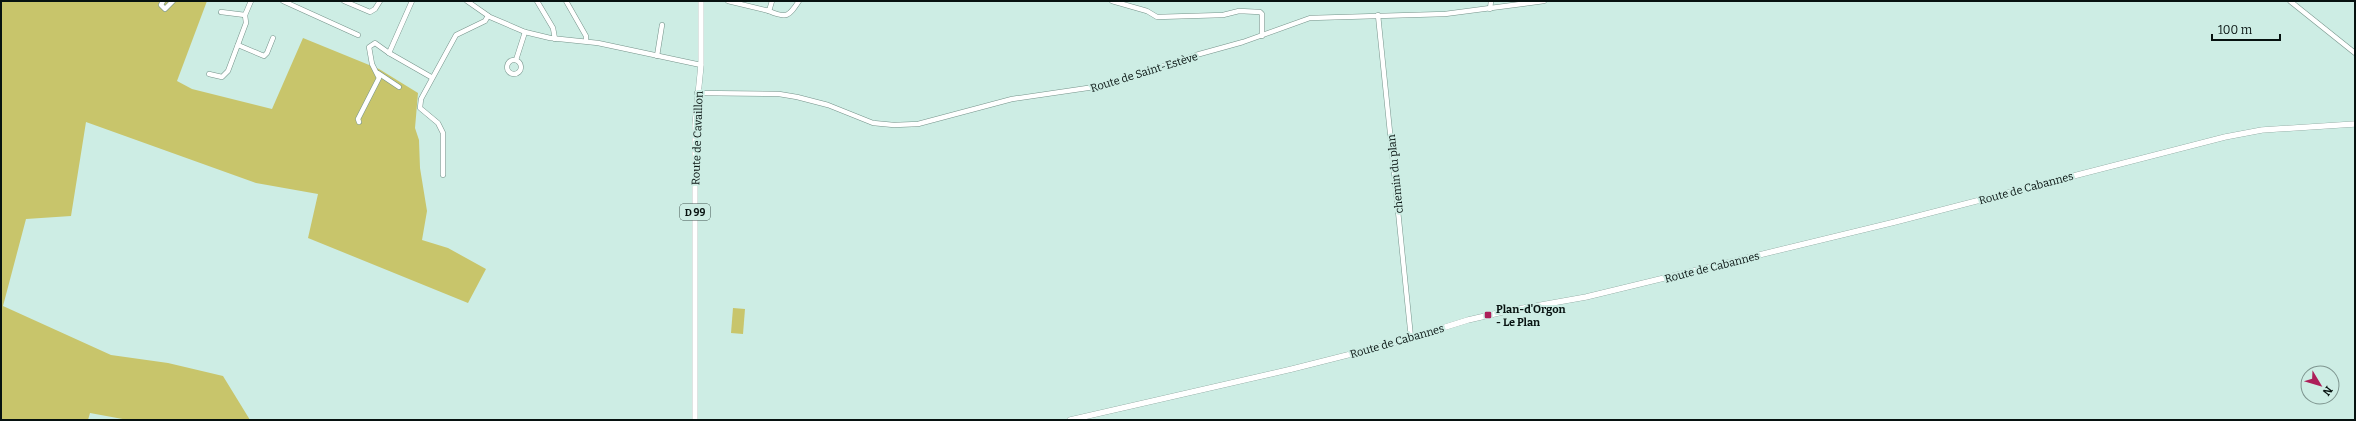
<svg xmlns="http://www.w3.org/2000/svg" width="2356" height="421" font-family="Bitter,serif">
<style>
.green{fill:#c8c56b}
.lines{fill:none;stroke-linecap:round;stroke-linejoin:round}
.minor-casing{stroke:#75938a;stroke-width:5.5}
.major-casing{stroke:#75938a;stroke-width:6}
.minor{stroke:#fff;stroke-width:4.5}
.major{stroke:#fff;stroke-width:5.5}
.poi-dot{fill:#ad1f59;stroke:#cdede4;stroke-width:1.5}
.labels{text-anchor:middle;stroke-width:4;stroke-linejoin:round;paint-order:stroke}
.shield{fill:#cdede4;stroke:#425450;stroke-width:1}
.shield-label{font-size:10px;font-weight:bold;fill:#071210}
.street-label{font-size:11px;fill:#071210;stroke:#cdede4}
.poi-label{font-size:11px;font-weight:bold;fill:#071210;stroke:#cdede4;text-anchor:start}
</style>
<rect width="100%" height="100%" fill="#cdede4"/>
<g class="green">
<polygon points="1,1 207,1 177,81 192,89 272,109 303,38 379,69 418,93 415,128 419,140 420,168 427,211 422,240 448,248 486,269 468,303 308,238 318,194 256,183 86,122 71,216 26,219 3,306 111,355 168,363 223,376 250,420 128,420 90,413 88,420 1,420"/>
<polygon points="733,308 745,309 743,334 731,333"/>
</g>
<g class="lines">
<defs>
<g id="minor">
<polyline points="163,1 161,5 165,9 173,1"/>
<polyline points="283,1 358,35"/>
<polyline points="344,1 370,12 375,9 380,1"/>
<polyline points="412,1 389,53 431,77"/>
<polyline points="467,1 490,17 525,32 550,38 598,43 701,65"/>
<polyline points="537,1 553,28 555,39"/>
<polyline points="566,1 586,36 586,41"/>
<polyline points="728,1 769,11 772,1"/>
<polyline points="1112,1 1147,11 1157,17 1223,15 1239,11 1260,12 1262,14 1262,36"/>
<polyline points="2290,1 2355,53"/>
<polyline points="1490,9 1491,1"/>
<path d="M769,11C787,19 789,16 799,1"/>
<polyline points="221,12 245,15"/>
<polyline points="1378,15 1411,338"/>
<polyline points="238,45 264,56 267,53 273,38"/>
<polyline points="657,56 662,25"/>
<polyline points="516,60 525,32"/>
<circle cx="514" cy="67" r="7"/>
<polyline points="378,73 399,87"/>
<polyline points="209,74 222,77 228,71 246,23 245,15 251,1"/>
<polyline points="697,93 779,94 797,97 828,105 873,123 894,125 918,124 1012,99 1108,85 1196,55 1243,42 1310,18 1445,14 1544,1"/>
<polyline points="359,122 358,119 379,78 372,64 369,47 375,43 389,53"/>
<polyline points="443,175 443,133 438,123 420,108 421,99 456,35 485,21 488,16"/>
</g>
<g id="major">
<polyline points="695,420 695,125 701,65 701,1"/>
<polyline points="1070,420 1292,369 1391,344 1468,320 1507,311 1586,297 1895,222 2225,137 2262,130 2355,124"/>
</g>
</defs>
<use href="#minor" class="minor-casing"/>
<use href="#major" class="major-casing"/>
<use href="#minor" class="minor"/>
<use href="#major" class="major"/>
</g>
<rect class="poi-dot" x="1484" y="311" width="8" height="8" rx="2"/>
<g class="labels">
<rect class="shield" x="680" y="204" width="30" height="16" rx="3"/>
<g class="shield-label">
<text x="695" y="216">D 99</text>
</g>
<g class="street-label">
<text transform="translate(1144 72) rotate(-17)" y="4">Route de Saint-Estève</text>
<text transform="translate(697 138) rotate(-88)" y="4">Route de Cavaillon</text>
<text transform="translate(1395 174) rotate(-96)" y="4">chemin du plan</text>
<text transform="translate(2026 188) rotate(-15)" y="4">Route de Cabannes</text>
<text transform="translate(1712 267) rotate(-14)" y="4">Route de Cabannes</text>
<text transform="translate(1397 341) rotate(-16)" y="4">Route de Cabannes</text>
</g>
<g class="poi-label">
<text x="1496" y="313">Plan-d'Orgon<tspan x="1496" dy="13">- Le Plan</tspan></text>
</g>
</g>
<rect width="2356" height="421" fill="none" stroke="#071210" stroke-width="4"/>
<g transform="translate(2320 385) rotate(128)"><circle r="19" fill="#cdede4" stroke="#7e958f"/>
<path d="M0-3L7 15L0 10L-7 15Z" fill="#ad1f59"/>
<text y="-6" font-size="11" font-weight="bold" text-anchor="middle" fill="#071210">N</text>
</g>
<path d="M2212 34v6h68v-6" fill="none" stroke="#071210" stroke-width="2"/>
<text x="2218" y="34" font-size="12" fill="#071210" stroke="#cdede4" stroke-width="3" paint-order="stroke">100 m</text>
</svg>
